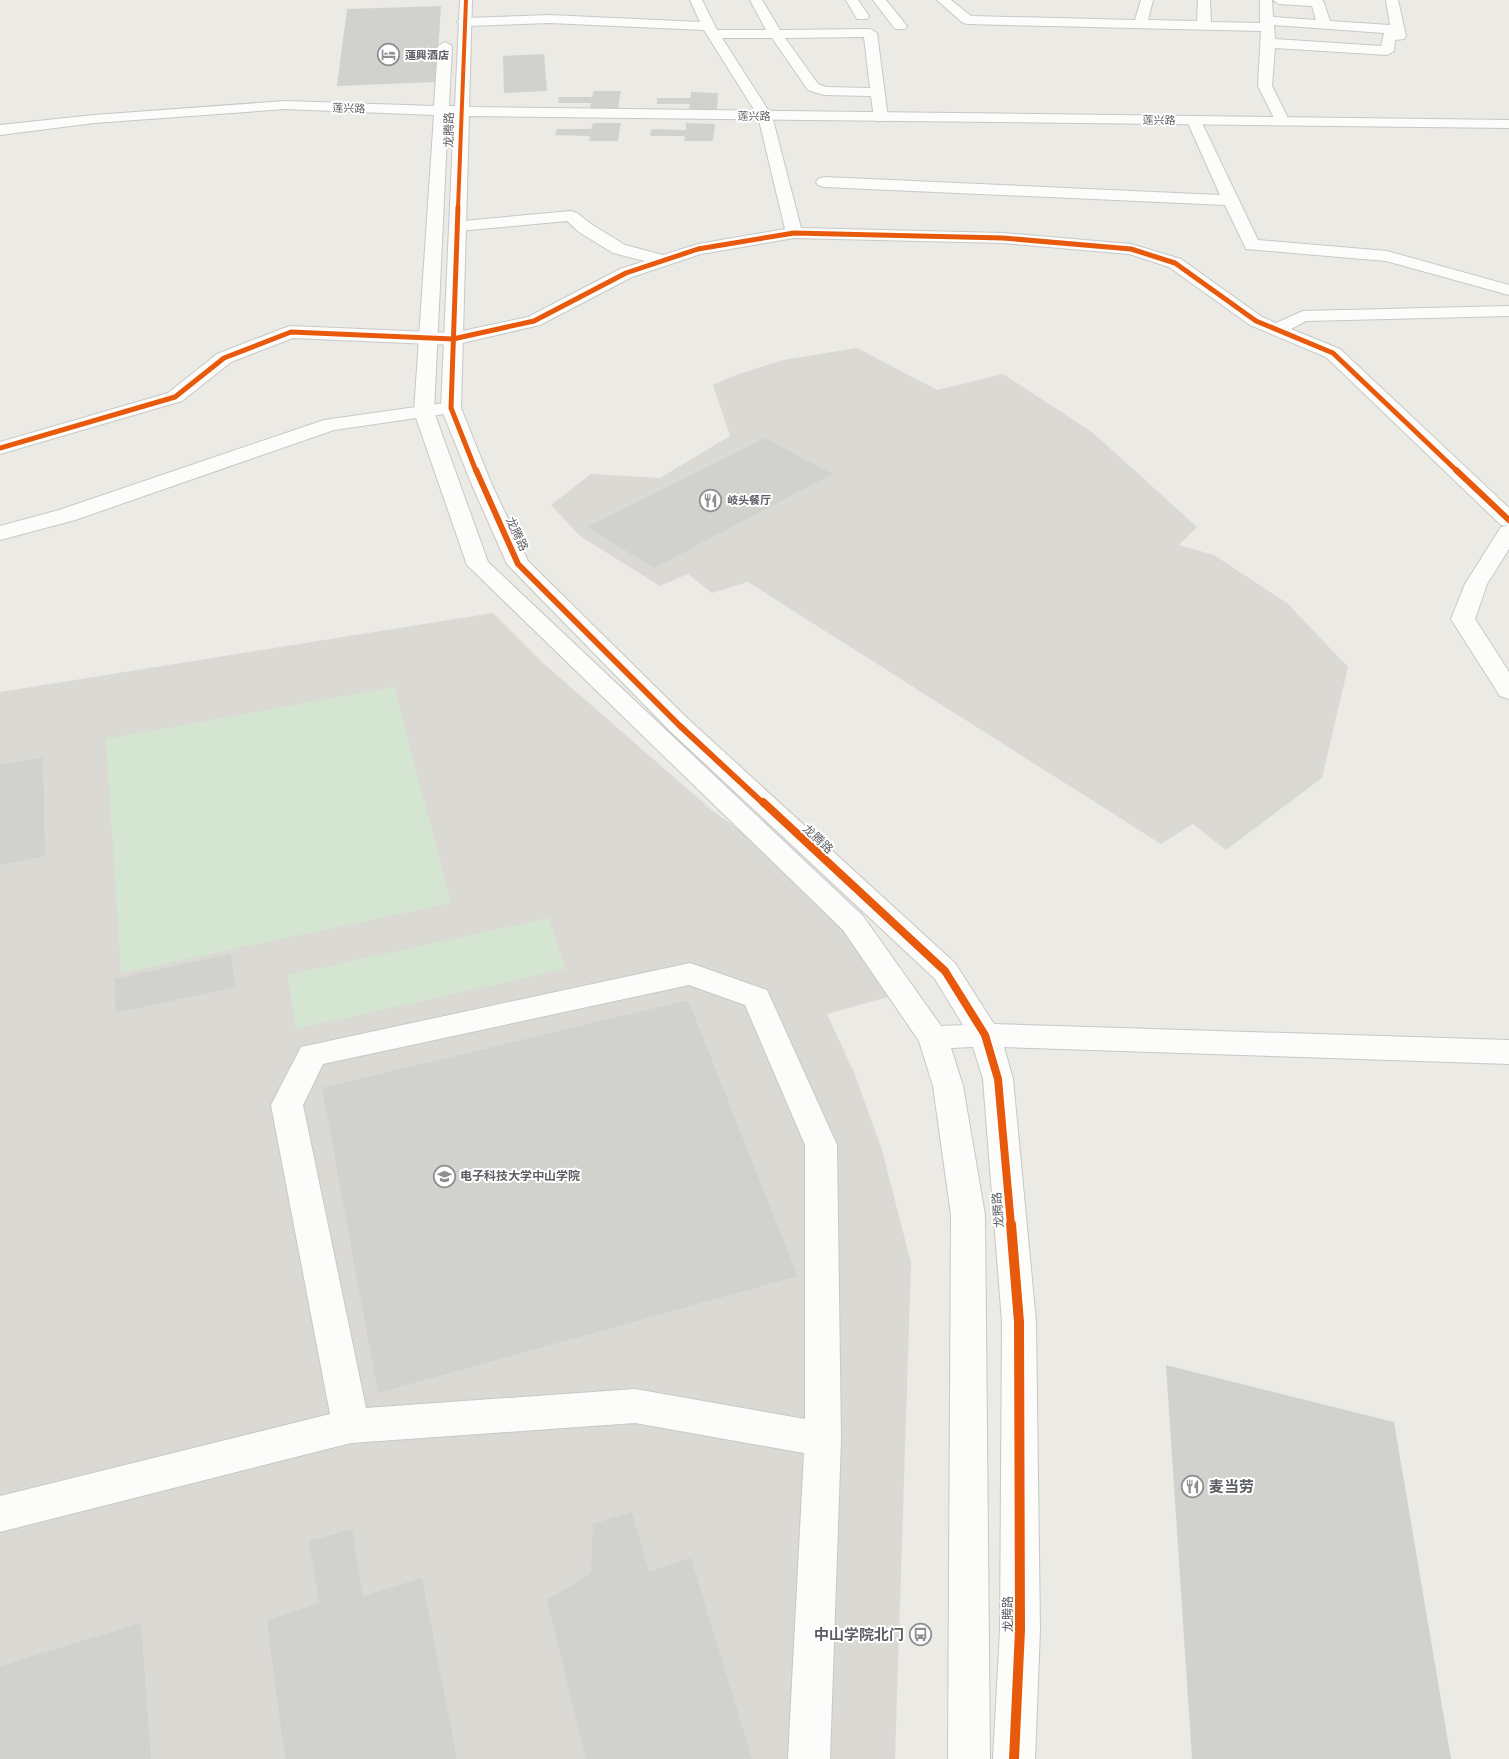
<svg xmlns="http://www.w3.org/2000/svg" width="1509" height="1759" font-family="Arial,'Noto Sans SC',sans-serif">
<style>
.education{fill:#dbd9d4}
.green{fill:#d4e6d2}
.building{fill:#d1d1ce}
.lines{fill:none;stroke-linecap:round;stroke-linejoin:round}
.street-casing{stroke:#c8c8c8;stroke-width:2}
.secondary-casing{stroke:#c7c7c7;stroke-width:2}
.street{fill:#fcfcfb;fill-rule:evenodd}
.secondary{fill:#fcfcfb;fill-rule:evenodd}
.cycleway-far4-casing{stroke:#fff;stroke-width:5.5}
.cycleway-far3-casing{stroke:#fff;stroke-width:7}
.cycleway-far2-casing{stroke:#fff;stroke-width:9}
.cycleway-far1-casing{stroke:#fff;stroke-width:11}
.cycleway-casing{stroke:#fff;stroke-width:13}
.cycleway-far4{stroke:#e8590c;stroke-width:4}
.cycleway-far3{stroke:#e8590c;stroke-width:5}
.cycleway-far2{stroke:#e8590c;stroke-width:6}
.cycleway-far1{stroke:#e8590c;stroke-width:8}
.cycleway{stroke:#e8590c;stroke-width:10}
.labels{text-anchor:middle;stroke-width:4;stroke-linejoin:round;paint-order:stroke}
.far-poi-label{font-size:11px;font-weight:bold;fill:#5b5e63;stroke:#fff;text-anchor:start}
.far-street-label{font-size:11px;fill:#5b5e63;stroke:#fff}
.street-label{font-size:12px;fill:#5b5e63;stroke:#fff}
.poi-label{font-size:12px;font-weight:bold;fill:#5b5e63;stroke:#fff;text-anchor:start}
.near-poi-label{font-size:15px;font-weight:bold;fill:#5b5e63;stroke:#fff;text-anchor:start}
</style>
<rect width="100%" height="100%" fill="#ebeae5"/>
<g class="education">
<polygon points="857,348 937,390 1003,374 1092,432 1197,527 1179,545 1214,555 1287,603 1348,667 1322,778 1226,850 1193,824 1161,844 748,582 712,593 688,574 660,586 580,536 551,505 591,474 660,478 730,436 713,385 736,375 783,360"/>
<polygon points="493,613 544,664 713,811 805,877 892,996 827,1014 855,1075 882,1150 911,1263 895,1759 0,1759 0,692"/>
</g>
<g class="green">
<polygon points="394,687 451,903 121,973 106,739"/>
<polygon points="549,918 565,969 296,1029 288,975"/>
</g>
<g class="building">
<polygon points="441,6 436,82 337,86 347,9"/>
<polygon points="544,54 547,91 504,93 503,56"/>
<polygon points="594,91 621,91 618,108 590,108 591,103 558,103 559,97 592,97"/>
<polygon points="691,92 718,93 717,109 689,109 690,104 657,104 657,98 691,98"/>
<polygon points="593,123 621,123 618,141 589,141 590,136 555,135 557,129 591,129"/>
<polygon points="686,123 715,124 713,141 684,141 685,136 650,136 651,129 686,130"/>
<polygon points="765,438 832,474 654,568 587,527"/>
<polygon points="43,757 45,856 0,865 0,765"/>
<polygon points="231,954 235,987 116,1013 114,979"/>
<polygon points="688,1000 798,1276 378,1393 322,1088"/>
<polygon points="1166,1365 1394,1422 1451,1759 1192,1759"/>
<polygon points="632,1512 649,1572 691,1558 752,1759 586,1759 547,1600 591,1573 593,1524"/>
<polygon points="352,1529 363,1596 422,1578 457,1759 285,1759 267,1620 319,1603 309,1541"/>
<polygon points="141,1623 151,1759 0,1759 0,1666"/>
</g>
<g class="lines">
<defs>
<g id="street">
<path d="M690,0H702L717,30H766L750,0H762L780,30L870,29L877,33L888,118L886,121H876L874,118L871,96L824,95L808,90L772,38H722L772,116L801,228L1003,233L1131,244L1181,259L1262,317L1276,323L1303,311L1509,306V316L1306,321L1291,329L1340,349L1509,508V549L1487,584L1475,619L1509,672V699L1500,696L1451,619L1465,584L1501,527L1507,526L1501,525L1326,357L1250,325L1169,267L1129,254L1003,243L794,238L701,254L632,277L540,325L453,345L293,338L231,362L182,401L0,454V442L168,393L217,354L284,328L291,326L453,333L528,317L620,269L645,261L613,253L579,232L567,221L458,231L452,230L450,226L452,222L571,211L577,213L591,224L625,245L663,255L698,244L785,229L758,116L704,30L549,23L464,26L457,22L464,18L549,15L700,22ZM864,37L870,88L826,87L818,84L785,38Z"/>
<polygon points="846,0 858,0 869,16 867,19 857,19"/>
<polygon points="873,0 886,0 907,26 905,29 895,29"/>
<path d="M937,0H951L971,16L1135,20L1141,0H1153L1148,20L1197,21L1198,0H1210L1211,22L1260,23V0H1272L1273,17L1316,20L1312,6L1279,4L1273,0H1322L1324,3L1330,21L1390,25L1386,0H1398L1406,36L1404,39L1395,40L1394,51L1387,55L1275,48L1272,86L1290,122L1288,125H1278L1276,122L1258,86L1261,31L968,24L963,23ZM1274,25L1384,33L1381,46L1275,39Z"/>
<polygon points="1194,117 1199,118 1201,121 1258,240 1387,251 1509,285 1509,295 1386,261 1246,249 1225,205 824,187 818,185 816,182 818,179 824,177 1220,195 1187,121 1189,118"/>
<polygon points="451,402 458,404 461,408 458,412 334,430 75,520 0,540 0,526 59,510 324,420"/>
<path d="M690,963L767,990L837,1145L841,1439L830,1759H788L804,1453L635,1423L351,1443L0,1532V1496L330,1414L271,1105L301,1047ZM689,985L745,1005L805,1145V1419L635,1389L366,1408L303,1105L323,1064Z"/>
</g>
<path id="secondary" d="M460,0H472L469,107L1509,120V128L469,116L461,408L492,485L528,561L688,719L955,963L994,1024L1509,1040V1064L1004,1047L1013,1079L1036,1322L1040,1630L1035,1759H993L1000,1630L1002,1322L983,1079L973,1047L951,1048L963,1086L985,1215L990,1759H948L951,1215L933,1086L919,1041L843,930L467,565L414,412L434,115L285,109L94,123L0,135V125L94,115L285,101L434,106L438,46L445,42L452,46L449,106H455ZM448,115H454L441,408L472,485L507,564L670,731L935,979L963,1025L941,1026L863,916L488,562L434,412Z"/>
</defs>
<use href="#street" class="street-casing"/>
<use href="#secondary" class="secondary-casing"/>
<use href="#street" class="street"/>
<use href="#secondary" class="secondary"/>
<defs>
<polyline id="cycleway-far4" points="458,208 466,0"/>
<g id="cycleway-far3">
<polyline points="458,207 451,408 476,471"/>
<polyline points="0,448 175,397 224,358 291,332 453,339 534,321 626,273 698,249 794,233 1003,238 1131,249 1175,263 1256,321 1333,353 1457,471"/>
</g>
<g id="cycleway-far2">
<polyline points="476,470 518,564 679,725 764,804"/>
<polyline points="1456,470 1509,520"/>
</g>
<polyline id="cycleway-far1" points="763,802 945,971 985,1035 998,1079 1011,1225"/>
<polyline id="cycleway" points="1011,1224 1019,1322 1020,1630 1014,1759"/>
</defs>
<use href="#cycleway-far4" class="cycleway-far4-casing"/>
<use href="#cycleway-far3" class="cycleway-far3-casing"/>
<use href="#cycleway-far2" class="cycleway-far2-casing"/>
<use href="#cycleway-far1" class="cycleway-far1-casing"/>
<use href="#cycleway" class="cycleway-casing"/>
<use href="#cycleway-far4" class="cycleway-far4"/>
<use href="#cycleway-far3" class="cycleway-far3"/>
<use href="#cycleway-far2" class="cycleway-far2"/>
<use href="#cycleway-far1" class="cycleway-far1"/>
<use href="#cycleway" class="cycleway"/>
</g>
<defs>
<symbol id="hotel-ring" viewBox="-11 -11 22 22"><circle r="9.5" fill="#fff" stroke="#8d8f90" stroke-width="1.5"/><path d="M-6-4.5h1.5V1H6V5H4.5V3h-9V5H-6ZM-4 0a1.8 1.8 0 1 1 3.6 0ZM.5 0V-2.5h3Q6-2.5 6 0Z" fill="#8d8f90"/></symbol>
<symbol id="restaurant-ring" viewBox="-11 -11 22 22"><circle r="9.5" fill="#fff" stroke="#8d8f90" stroke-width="1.5"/><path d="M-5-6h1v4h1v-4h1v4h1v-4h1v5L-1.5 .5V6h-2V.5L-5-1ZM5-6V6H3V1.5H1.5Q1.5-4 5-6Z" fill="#8d8f90"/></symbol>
<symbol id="university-ring" viewBox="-11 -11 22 22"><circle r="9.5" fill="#fff" stroke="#8d8f90" stroke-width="1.5"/><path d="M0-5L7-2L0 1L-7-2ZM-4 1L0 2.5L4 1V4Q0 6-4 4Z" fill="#8d8f90"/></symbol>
<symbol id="bus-ring" viewBox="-11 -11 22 22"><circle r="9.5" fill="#fff" stroke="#8d8f90" stroke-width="1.5"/><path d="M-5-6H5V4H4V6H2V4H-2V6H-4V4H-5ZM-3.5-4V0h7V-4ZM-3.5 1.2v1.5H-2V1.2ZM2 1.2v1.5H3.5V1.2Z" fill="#8d8f90"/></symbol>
</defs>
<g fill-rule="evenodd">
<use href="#hotel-ring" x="376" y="42" width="25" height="25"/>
<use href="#restaurant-ring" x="698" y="488" width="25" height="25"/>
<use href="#university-ring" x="432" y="1164" width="25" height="25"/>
<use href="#restaurant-ring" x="1180" y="1474" width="25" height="25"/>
<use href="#bus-ring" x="908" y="1622" width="25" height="25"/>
</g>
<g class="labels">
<g class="far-poi-label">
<text x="405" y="59">蓮興酒店</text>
<text x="727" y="504">岐头餐厅</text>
</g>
<g class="far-street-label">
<text transform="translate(349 108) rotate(2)" y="4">莲兴路</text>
<text transform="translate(754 116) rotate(1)" y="4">莲兴路</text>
<text transform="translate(1159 120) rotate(1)" y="4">莲兴路</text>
</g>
<g class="street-label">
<text transform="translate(449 130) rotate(-89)" y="4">龙腾路</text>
<text transform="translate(517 534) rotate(65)" y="4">龙腾路</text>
<text transform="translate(818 839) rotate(43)" y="4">龙腾路</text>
<text transform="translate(998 1210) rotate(-95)" y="4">龙腾路</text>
<text transform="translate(1008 1614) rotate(-90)" y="4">龙腾路</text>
</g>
<g class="poi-label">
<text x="460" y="1180">电子科技大学中山学院</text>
</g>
<g class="near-poi-label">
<text x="1209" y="1492">麦当劳</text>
<text x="904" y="1640" text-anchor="end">中山学院北门</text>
</g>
</g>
</svg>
